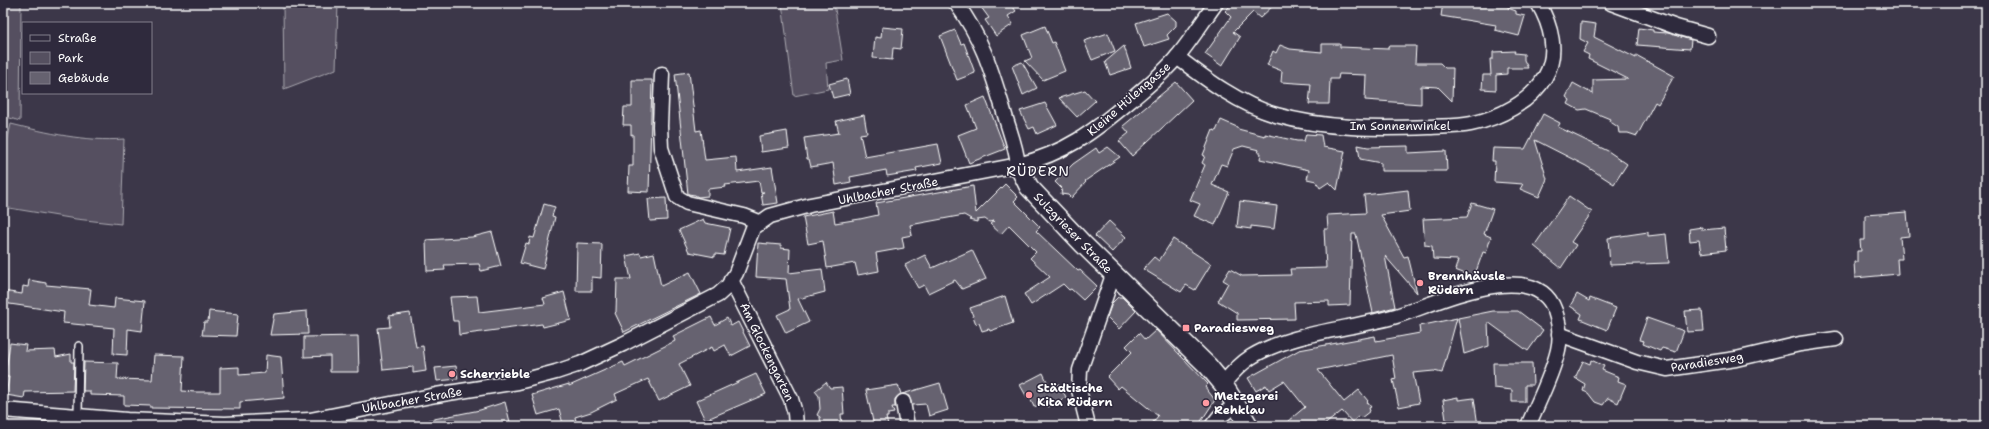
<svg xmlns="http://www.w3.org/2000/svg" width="1989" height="429" font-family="'Shantell Sans',sans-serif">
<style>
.green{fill:#555060;stroke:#aaa8b0}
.building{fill:#666270;stroke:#fff}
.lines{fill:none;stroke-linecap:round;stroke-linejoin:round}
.service-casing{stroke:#fff;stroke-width:10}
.minor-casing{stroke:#fff;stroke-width:17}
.tertiary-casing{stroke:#fff;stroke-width:21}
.service{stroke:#2f2a3d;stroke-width:7}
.minor{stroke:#2f2a3d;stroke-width:14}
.tertiary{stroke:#2f2a3d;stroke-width:18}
.poi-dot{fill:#ff9aa2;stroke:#2f2a3d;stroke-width:1.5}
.labels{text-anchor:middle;stroke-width:3;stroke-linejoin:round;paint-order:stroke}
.street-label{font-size:12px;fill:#fff;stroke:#2f2a3d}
.poi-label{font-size:12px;font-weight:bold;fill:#fff;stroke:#2f2a3d;text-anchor:start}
.quarter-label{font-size:14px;letter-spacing:1px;fill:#fff;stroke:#2f2a3d}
</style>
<rect width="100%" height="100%" fill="#3c3749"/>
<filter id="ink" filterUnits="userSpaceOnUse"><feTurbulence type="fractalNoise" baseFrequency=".025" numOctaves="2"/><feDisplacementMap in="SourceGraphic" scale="8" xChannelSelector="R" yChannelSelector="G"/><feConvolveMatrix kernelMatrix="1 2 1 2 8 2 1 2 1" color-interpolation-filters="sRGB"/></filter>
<g filter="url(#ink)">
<g class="green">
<polygon points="3,3 21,3 20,121 3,116"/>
<polygon points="283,3 338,3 336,69 284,89"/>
<polygon points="782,3 834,3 843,60 826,63 828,89 794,96"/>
<path d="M11,124C48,133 85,142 124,139L121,224L76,219L3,207V160Z"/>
</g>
<g class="building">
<polygon points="978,3 1010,3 1016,11 1008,16 1013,24 996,36 985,20 989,18"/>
<polygon points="1233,3 1276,3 1260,18 1253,12 1233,32 1240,37 1222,66 1205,54 1231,17 1225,11"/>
<polygon points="1443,3 1509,3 1508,8 1516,11 1516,14 1525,16 1519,36 1495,30 1496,25 1441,16"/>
<polygon points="1167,13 1176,21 1176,26 1167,35 1169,39 1144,47 1136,23"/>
<polygon points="1581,22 1596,24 1594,37 1636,58 1636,55 1674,76 1658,104 1655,102 1637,136 1628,133 1619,133 1618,127 1609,121 1610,119 1586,109 1579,110 1568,104 1570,100 1566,97 1573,83 1593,94 1593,80 1628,79 1588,59 1589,55 1583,52 1588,43 1580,39"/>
<polygon points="1045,26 1052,43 1054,42 1065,71 1043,80 1025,61 1032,58 1023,35"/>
<polygon points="882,27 903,29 901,49 893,48 892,60 873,58 875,37 881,38"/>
<polygon points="1639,28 1653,30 1653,32 1668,33 1691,40 1690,49 1637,45"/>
<polygon points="955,30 961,44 964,43 975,73 957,80 940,36"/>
<polygon points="1108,33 1115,51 1092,60 1084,41"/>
<polygon points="1322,44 1340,44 1340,47 1388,49 1388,46 1416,46 1415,63 1440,63 1445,68 1453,68 1452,101 1438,87 1421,86 1421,104 1365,100 1366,75 1339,74 1338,79 1330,79 1329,104 1309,104 1311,84 1281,82 1282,71 1267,65 1273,51 1276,53 1280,45 1290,49 1322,52"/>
<polygon points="1124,46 1131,68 1110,75 1105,62"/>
<polygon points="1515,51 1514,53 1524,54 1524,60 1528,68 1507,68 1507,74 1496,75 1496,90 1482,89 1483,75 1491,75 1490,59 1493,59 1493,52"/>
<polygon points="1022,62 1037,88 1023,95 1012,66"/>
<polygon points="689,72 696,131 701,130 705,160 736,157 737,172 772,167 778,203 763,205 761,193 764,192 761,192 759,181 725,185 726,187 708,189 708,196 698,197 695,195 688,194 675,74"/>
<polygon points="847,79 850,94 833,98 829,84"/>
<polygon points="632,80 652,80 649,192 628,191 629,166 633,166 633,134 631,135 631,125 623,125 624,107 632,107"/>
<polygon points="1176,82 1192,100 1132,156 1119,141 1129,133 1123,126"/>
<polygon points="1085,90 1095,101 1077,117 1059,98"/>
<polygon points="985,97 1005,149 969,163 958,135 976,128 967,105"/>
<polygon points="1045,103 1057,125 1037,134 1034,127 1029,129 1020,111"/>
<polygon points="1543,114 1560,123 1558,127 1608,151 1627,164 1614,184 1586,166 1535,140 1547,179 1539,197 1520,189 1523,184 1494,182 1495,161 1492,161 1493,148 1525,149"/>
<polygon points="864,115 867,133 860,134 865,157 938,144 942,163 916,168 917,171 887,176 886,170 850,177 851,182 836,185 833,163 811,167 809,159 807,159 804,138 839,133 836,121"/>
<polygon points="1221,120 1237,127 1238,129 1265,136 1265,134 1297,141 1304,141 1306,134 1321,135 1323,147 1345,151 1337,190 1329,182 1320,188 1316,181 1307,179 1309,170 1260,159 1261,153 1258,153 1259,150 1243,146 1234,149 1227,166 1221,164 1212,185 1229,192 1215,225 1194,216 1200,204 1190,200 1205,165 1202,163 1205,156 1203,155 1213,130 1216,131"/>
<polygon points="787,131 789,148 761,152 759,136"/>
<polygon points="1358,145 1368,147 1408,146 1408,153 1446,151 1447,171 1381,171 1381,163 1360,159"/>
<polygon points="1108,147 1120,157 1085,181 1086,182 1071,198 1068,195 1061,194 1062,189 1055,182 1073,164 1096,148 1099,153"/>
<polygon points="1005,184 1018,197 1014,201 1040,227 1036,231 1078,271 1080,270 1097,286 1083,300 1071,289 1069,290 1063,284 1031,305 1024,294 1050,277 1030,258 1036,252 1009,225 1001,234 990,224 994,221 989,222 985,219 977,220 977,222 969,220 971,219 964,215 910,225 912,235 902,237 904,248 876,253 879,271 858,275 855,263 827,268 823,241 808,244 803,217 833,211 835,223 860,219 878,215 876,203 973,186 976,213"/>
<polygon points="1408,190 1410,211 1381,215 1404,257 1408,256 1417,293 1385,256 1395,307 1373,313 1356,234 1352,234 1350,305 1329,306 1329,301 1294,302 1295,319 1237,320 1237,313 1218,301 1228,283 1223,280 1230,269 1242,276 1291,275 1290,269 1326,268 1324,229 1328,229 1327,215 1366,213 1364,195"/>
<polygon points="1569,196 1592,212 1571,242 1576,245 1561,268 1534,246"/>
<polygon points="666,198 667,220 650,221 648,199"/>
<polygon points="1240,201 1277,206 1274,229 1251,226 1251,229 1237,227"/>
<polygon points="1472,203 1493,209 1484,234 1491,237 1486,253 1483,252 1474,277 1455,270 1458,260 1433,259 1432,246 1425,245 1423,219 1467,217"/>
<polygon points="544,204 555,207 552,216 555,217 543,269 520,263 526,243 529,244 530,237 534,238"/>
<polygon points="1907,212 1909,236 1900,237 1902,259 1897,259 1898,274 1855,278 1854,262 1857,262 1857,251 1861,251 1860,240 1865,240 1865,215"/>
<polygon points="703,219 705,223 730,228 724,255 715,254 715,257 689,252 679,230"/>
<polygon points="1109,221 1126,237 1112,252 1095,236"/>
<polygon points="1702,227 1702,230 1724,228 1726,250 1701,253 1699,240 1690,241 1689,229"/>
<polygon points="492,232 501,266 481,271 479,264 444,265 445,270 427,271 426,240 472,237"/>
<polygon points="1648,232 1648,236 1666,234 1669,263 1610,265 1608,238"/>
<polygon points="1173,239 1211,264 1195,290 1186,285 1181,292 1143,269 1154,257 1159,261"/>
<polygon points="577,243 602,244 601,278 592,277 592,291 576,291"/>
<polygon points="758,243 781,245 781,248 790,249 789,273 822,269 825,292 798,299 809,322 786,333 777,315 790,309 786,279 756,277"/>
<polygon points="972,250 986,279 962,289 955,280 928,293 924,285 918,288 905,265 925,255 932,268"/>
<polygon points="640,253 641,256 654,253 661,286 690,272 701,294 624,332 615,313 616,312 617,279 631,279 626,256"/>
<polygon points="29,280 46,283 46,285 91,289 89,305 114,308 115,298 145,301 142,331 128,329 127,355 113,354 114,328 63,323 64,312 3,303 3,291 22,294 23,286 28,287"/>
<polygon points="564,292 571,320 543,327 542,324 459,335 458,321 453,321 450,297 477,296 479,312 545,304 543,298"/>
<polygon points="1577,294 1589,301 1590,298 1616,308 1607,330 1580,319 1582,314 1570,306"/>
<polygon points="1005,296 1013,323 990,331 989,329 982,331 979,323 976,324 970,308"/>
<polygon points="1118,297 1122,297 1136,311 1119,329 1107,317 1112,303"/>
<polygon points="1702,310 1704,331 1687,332 1685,311"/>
<polygon points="209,311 238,314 236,336 202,335 204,322 208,322"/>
<polygon points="307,311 308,334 270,335 274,314"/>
<polygon points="1493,311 1518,311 1543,330 1528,351 1488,322 1489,346 1464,354 1458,318"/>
<polygon points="410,313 416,347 423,346 426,371 413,373 413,367 383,370 378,328 390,327 389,316"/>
<polygon points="711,317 715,325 727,318 731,326 738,322 750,346 731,356 725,345 714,351 712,347 679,364 690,386 659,401 648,379 615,394 617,399 591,412 575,417 576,421 563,424 559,409 538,415 532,395 569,384 569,386 623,362 625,366 675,341 673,336"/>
<polygon points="1457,318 1442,373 1434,371 1413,373 1419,403 1399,407 1393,380 1396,379 1392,355 1318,370 1344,402 1359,390 1368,401 1367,402 1371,407 1369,408 1370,411 1361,418 1359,416 1352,422 1342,411 1323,426 1282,426 1305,407 1284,381 1269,390 1266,385 1256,391 1248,378 1299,350 1375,336 1376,341 1420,333 1419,326"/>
<polygon points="1647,318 1684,331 1676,352 1662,348 1660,351 1643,344 1644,341 1639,340"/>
<polygon points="1156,330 1208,384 1205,387 1215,400 1198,426 1150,426 1158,416 1121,386 1118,389 1107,377 1132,352 1126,346 1139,333 1145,340"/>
<polygon points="358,336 359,372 330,372 330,356 304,357 304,337"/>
<polygon points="10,343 26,345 25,351 55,350 56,357 71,354 71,362 74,362 73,391 25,392 24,398 6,395 9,377 5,377"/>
<polygon points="154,355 184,356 182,391 196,392 220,392 220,368 239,367 239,375 265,373 266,355 281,357 284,398 240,402 240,409 151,408 151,406 124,405 124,396 90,395 90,391 83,391 84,362 118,363 117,379 152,380"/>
<polygon points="1591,360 1604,366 1602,370 1619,377 1618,381 1626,384 1618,403 1608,398 1603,405 1595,402 1588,393 1583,391 1585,384 1575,378 1583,361 1590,364"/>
<polygon points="1493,363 1532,363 1533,385 1525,385 1525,402 1512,402 1512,390 1494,388"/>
<polygon points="456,366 458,379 437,381 435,368"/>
<polygon points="1043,373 1050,388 1059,384 1066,397 1048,407 1045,402 1034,407 1030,398 1028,399 1020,385"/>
<polygon points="756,374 766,394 705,420 696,401"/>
<polygon points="826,382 830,388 842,387 844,414 841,414 842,426 821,426 820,417 817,415 820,409 819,396 815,391"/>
<polygon points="940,383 948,410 929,416 926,404 912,405 909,396 902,394"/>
<polygon points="898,385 901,394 895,399 895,407 892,407 894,413 888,414 888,417 886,417 888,426 874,426 866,390"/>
<polygon points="1458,397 1458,400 1474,398 1478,426 1447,426 1443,400"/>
<polygon points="505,402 510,422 501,424 501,426 429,426 429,420 480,410"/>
</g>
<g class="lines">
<defs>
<polyline id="service" points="78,416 79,346"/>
<g id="minor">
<path d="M956,3C983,40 991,69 1004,112C1009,130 1016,146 1018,165"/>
<polyline points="1611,3 1676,27 1708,36"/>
<path d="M1177,57C1207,80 1239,104 1276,115C1325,129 1377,129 1429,127C1442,126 1457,127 1471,124C1499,118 1531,102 1545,77C1559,53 1551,25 1538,3"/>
<polyline points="662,74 660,126 661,148 677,197 687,203 744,216 759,222"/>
<polyline points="731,280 791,399 795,413 796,426"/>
<polyline points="1559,334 1637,362 1667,369 1736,359 1800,344 1836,339"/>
<path d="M1223,384C1231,374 1240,364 1251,357C1289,333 1352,329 1396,316C1433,305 1535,254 1555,311C1559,323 1561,338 1558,350C1552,376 1538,402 1528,426"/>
<polyline points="903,402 907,426"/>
<path d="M3,410L127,420L225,424L310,420L436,395L518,382L556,372L580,364L623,344L718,295L728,286L736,273L753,228L770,216L810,205L1018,165C1066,153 1093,132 1130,101C1146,87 1163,74 1177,57C1191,40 1203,21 1216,3"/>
<polyline points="1088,426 1079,390 1080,370 1113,275"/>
<polyline points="1212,426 1219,417 1236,405"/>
</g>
<polyline id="tertiary" points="1018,165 1029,187 1083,244 1208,366 1223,384 1249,426"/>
</defs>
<use href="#service" class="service-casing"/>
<use href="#minor" class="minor-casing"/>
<use href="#tertiary" class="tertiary-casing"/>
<use href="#service" class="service"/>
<use href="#minor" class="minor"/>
<use href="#tertiary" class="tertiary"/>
</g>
</g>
<g class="poi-dot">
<circle cx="1420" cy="283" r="4"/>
<rect x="1182" y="324" width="8" height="8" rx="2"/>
<circle cx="452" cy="374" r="4"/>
<circle cx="1029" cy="395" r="4"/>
<circle cx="1206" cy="403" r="4"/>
</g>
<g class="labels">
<g class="street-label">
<text transform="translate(1129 99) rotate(-41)" y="4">Kleine Hülengasse</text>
<text x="1400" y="130">Im Sonnenwinkel</text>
<text transform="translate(888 191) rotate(-11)" y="4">Uhlbacher Straße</text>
<text transform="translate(1073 233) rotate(46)" y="4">Sulzgrieser Straße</text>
<text transform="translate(767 352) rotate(64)" y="4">Am Glockengarten</text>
<text transform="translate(1707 362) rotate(-9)" y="4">Paradiesweg</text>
<text transform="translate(412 400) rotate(-10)" y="4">Uhlbacher Straße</text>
</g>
<g class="poi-label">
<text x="1428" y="280">Brennhäusle<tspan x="1428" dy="14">Rüdern</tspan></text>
<text x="1194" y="332">Paradiesweg</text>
<text x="460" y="378">Scherrieble</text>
<text x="1037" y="392">Städtische<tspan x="1037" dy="14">Kita Rüdern</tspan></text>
<text x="1214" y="400">Metzgerei<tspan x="1214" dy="14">Rehklau</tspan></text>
</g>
<g class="quarter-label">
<text x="1038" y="176">RÜDERN</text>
</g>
</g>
<rect width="1989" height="429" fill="none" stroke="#2f2a3d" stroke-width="16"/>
<rect x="8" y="8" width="1973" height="413" fill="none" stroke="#fff" stroke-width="1.5" filter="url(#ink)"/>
<rect x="22" y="22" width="130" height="72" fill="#2f2a3d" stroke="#827f8b"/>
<rect x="30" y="35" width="20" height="6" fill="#2f2a3d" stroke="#827f8b"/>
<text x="58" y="42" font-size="12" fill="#ffffff">Straße</text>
<rect x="30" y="52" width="20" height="12" fill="#555060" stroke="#827f8b"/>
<text x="58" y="62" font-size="12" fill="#ffffff">Park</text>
<rect x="30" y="72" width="20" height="12" fill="#666270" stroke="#827f8b"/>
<text x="58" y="82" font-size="12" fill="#ffffff">Gebäude</text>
</svg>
